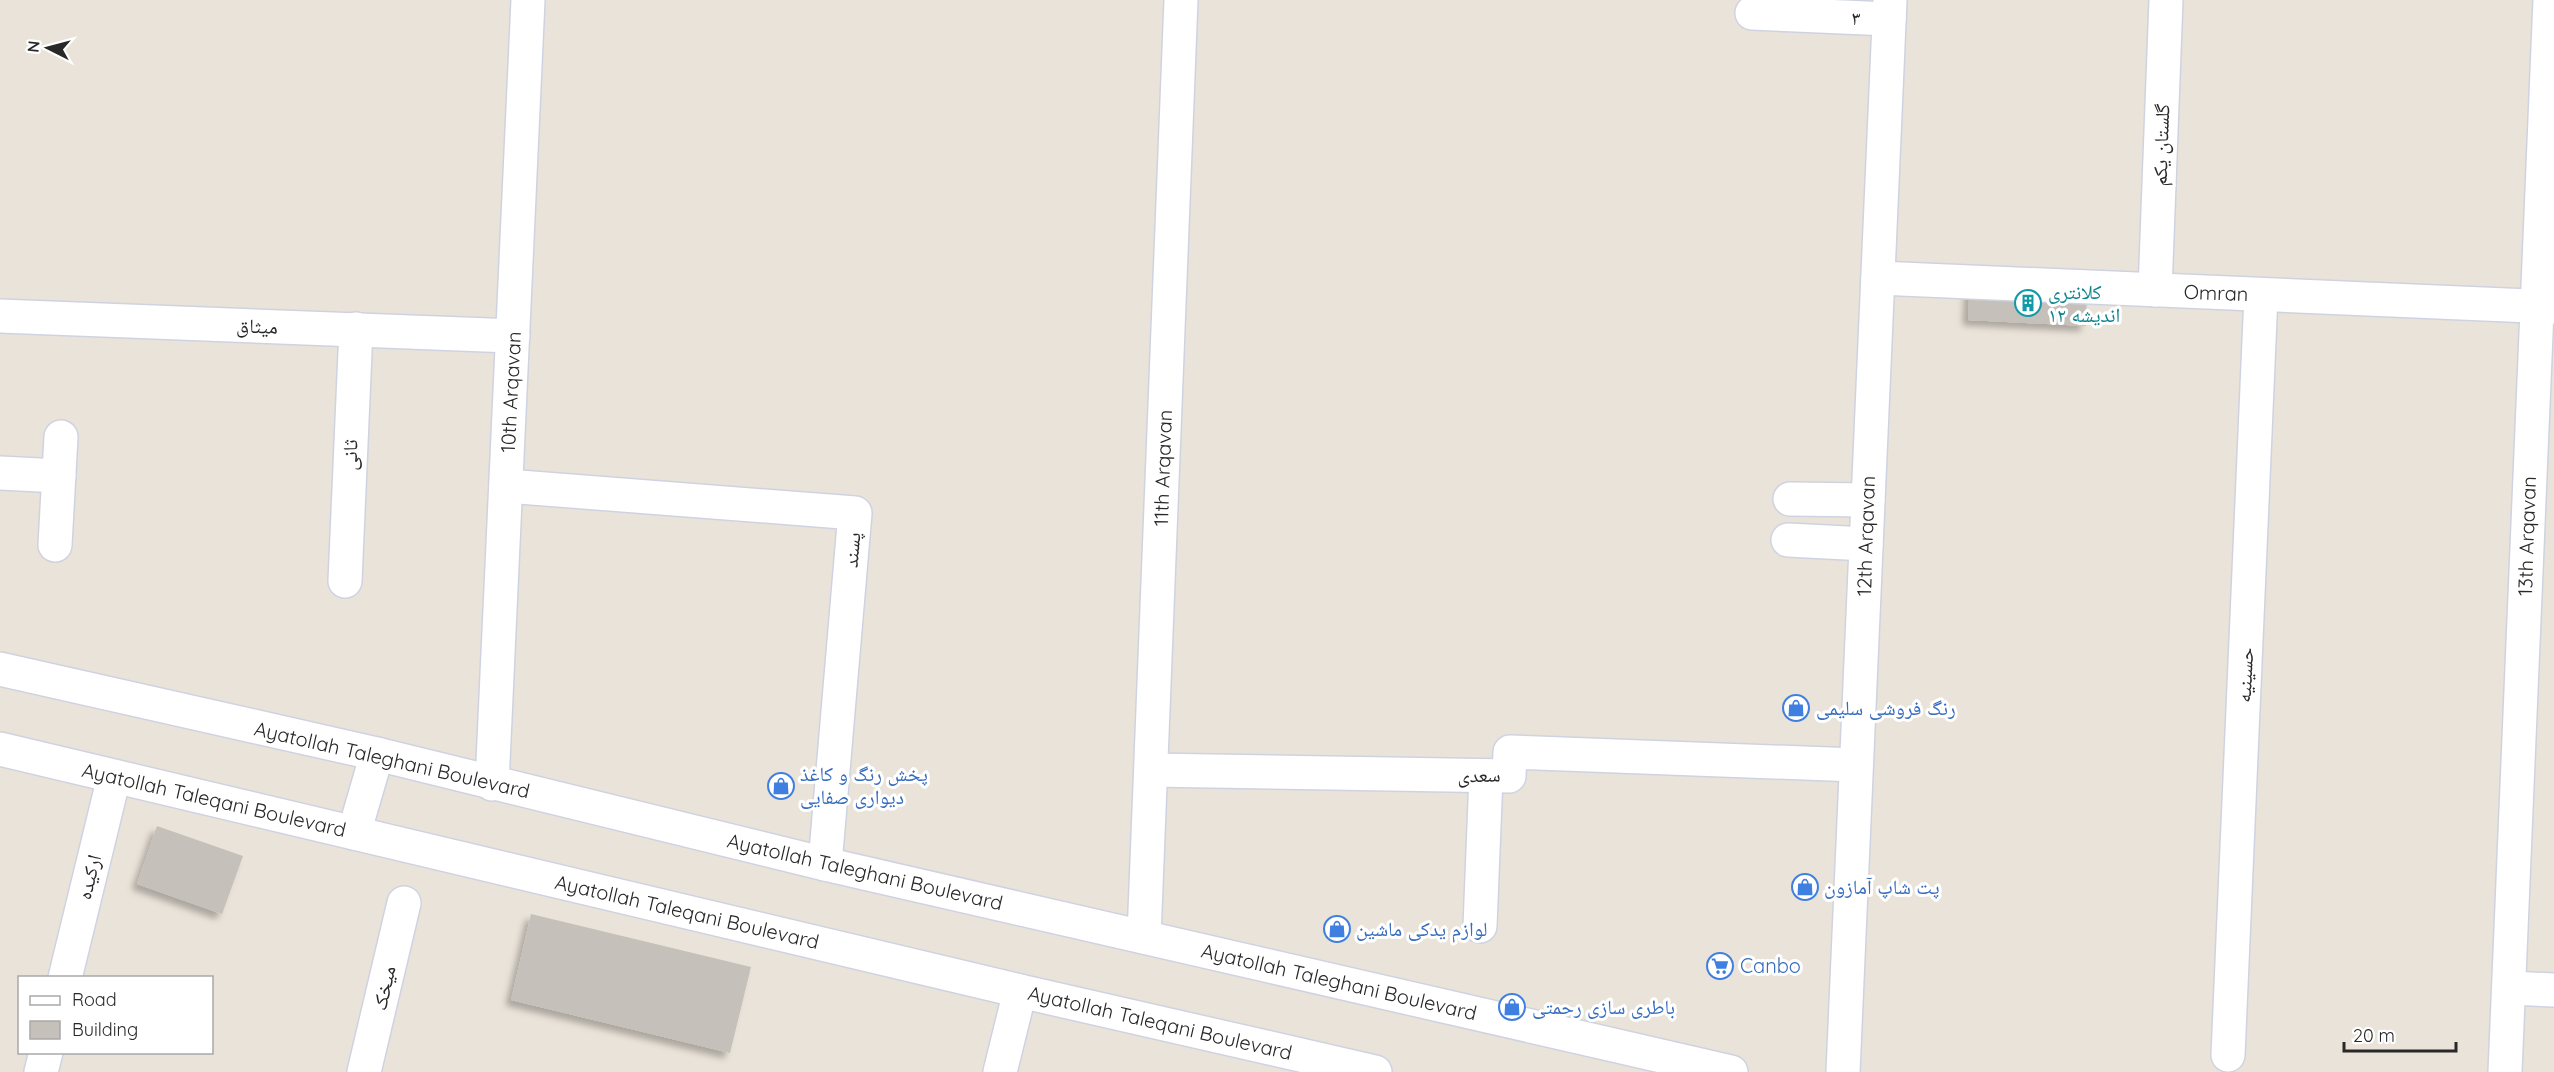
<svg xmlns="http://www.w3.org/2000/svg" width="2554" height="1072" font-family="Quicksand,'Noto Naskh Arabic',sans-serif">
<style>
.building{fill:#c5c0b9;filter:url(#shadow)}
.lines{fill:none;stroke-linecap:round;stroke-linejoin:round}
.minor-casing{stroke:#cfd3e1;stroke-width:36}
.tertiary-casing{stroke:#cfd3e1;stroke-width:36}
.minor{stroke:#fff;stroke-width:33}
.tertiary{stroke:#fff;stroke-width:33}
.labels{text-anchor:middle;stroke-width:6;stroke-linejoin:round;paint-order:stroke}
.street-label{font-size:20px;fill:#282828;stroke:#fff}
.culture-label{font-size:20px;fill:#0d838f;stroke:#fff;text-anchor:start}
.shop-label{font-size:20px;fill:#366cbe;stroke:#fff;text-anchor:start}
</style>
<defs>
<filter id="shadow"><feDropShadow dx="-5.5" dy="5.5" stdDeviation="3" flood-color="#0004"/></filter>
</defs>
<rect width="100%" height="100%" fill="#eae3d9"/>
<g class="building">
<polygon points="1970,280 2087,286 2086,326 1968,320"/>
<polygon points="157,826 243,856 222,914 137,884"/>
<polygon points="531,914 751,967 730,1053 511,1000"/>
</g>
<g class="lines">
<defs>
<g id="minor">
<polyline points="1752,13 1889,19"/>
<polyline points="1878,278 2554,307"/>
<polyline points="2155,290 2166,0"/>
<polyline points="0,316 513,336"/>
<polyline points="0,473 59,476"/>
<polyline points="506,486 855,513 825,864"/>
<polyline points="1790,499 1868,500"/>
<polyline points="1788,540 1866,544"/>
<polyline points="55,545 61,437"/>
<polyline points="345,581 356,329"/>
<polyline points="1151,770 1509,776 1510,752 1856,765"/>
<polyline points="492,784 528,0"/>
<polyline points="1480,926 1486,776"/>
<polyline points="1144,937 1181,0"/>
<polyline points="65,978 114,777"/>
<polyline points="2509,988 2554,990"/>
<polyline points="2228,1055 2261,295"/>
<polyline points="41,1072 46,1052"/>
<polyline points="364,1072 404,903"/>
<polyline points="1000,1072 1020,991"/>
<polyline points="2505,1072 2550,0"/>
</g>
<g id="tertiary">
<polyline points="0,669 377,754 825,864 1731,1072"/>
<polyline points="0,749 1020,991 1375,1072"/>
<polyline points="354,833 377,754"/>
<polyline points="1843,1072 1890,0"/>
</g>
</defs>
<use href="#minor" class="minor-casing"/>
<use href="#tertiary" class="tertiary-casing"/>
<use href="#minor" class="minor"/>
<use href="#tertiary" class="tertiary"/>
</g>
<defs>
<symbol id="building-ring" viewBox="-11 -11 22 22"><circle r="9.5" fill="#fff" stroke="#0f9aa8" stroke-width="1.5"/><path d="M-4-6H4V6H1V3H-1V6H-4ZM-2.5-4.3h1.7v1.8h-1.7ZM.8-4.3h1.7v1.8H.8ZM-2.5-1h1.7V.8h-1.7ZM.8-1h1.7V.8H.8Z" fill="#0f9aa8"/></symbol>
<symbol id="shop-ring" viewBox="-11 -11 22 22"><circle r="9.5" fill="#fff" stroke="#3f7fe0" stroke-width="1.5"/><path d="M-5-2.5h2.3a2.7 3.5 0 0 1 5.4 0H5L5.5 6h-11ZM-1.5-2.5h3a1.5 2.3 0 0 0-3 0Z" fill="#3f7fe0"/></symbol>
<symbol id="supermarket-ring" viewBox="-11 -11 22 22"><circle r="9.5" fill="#fff" stroke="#3f7fe0" stroke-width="1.5"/><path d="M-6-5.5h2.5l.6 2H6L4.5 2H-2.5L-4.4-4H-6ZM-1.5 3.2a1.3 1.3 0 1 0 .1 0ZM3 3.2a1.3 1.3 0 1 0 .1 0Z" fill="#3f7fe0"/></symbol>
</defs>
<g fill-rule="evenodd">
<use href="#building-ring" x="2013" y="288" width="30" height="30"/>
<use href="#shop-ring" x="1781" y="693" width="30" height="30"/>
<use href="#shop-ring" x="766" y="771" width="30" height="30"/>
<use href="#shop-ring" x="1790" y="872" width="30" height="30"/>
<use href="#shop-ring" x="1322" y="914" width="30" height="30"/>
<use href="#supermarket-ring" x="1705" y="951" width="30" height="30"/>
<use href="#shop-ring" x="1497" y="992" width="30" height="30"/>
</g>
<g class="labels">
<g class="street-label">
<text transform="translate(1856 18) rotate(3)" y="7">۳</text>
<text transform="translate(2161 145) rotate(-88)" y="7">گلستان یکم</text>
<text transform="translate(2216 293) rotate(2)" y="7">Omran</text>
<text transform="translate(257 326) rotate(2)" y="7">میثاق</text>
<text transform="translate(511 392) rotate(-87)" y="7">10th Arqavan</text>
<text transform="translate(350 455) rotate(-88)" y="7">ثانی</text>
<text transform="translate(1163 468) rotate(-88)" y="7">11th Arqavan</text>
<text transform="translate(1866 536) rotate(-88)" y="7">12th Arqavan</text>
<text transform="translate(2527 536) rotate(-88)" y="7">13th Arqavan</text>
<text transform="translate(852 550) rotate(-85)" y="7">پسند</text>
<text transform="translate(2245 675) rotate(-87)" y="7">حسینیه</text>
<text transform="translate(392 760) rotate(13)" y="7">Ayatollah Taleghani Boulevard</text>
<text transform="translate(1479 775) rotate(-1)" y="7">سعدی</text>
<text transform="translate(214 800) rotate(13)" y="7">Ayatollah Taleqani Boulevard</text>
<text transform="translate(865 872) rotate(13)" y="7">Ayatollah Taleghani Boulevard</text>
<text transform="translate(89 877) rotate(-76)" y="7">ارکیده</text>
<text transform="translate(687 912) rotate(13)" y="7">Ayatollah Taleqani Boulevard</text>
<text transform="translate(1339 982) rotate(13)" y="7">Ayatollah Taleghani Boulevard</text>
<text transform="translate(384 988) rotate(-77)" y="7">میخک</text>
<text transform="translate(1160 1023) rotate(13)" y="7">Ayatollah Taleqani Boulevard</text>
</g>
<g class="culture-label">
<text x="2048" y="299">کلانتری<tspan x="2048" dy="23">۱۲ اندیشه</tspan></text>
</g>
<g class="shop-label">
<text x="1816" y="715">رنگ فروشی سلیمی</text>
<text x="800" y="781">پخش رنگ و کاغذ<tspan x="800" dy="23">دیواری صفایی</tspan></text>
<text x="1824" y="894">پت شاپ آمازون</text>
<text x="1356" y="936">لوازم یدکی ماشین</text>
<text x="1740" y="973">Canbo</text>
<text x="1532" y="1014">باطری سازی رحمتی</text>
</g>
</g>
<rect x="18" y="976" width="195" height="78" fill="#ffffff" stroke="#a9a9a9" stroke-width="1.5"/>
<rect x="30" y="996" width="30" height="9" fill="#ffffff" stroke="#a9a9a9" stroke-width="1.5"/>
<text x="72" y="1006" font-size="18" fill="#282828">Road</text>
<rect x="30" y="1021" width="30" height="18" fill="#c5c0b9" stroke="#a9a9a9" stroke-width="1.5"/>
<text x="72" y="1036" font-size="18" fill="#282828">Building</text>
<g transform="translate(48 48) rotate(276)" stroke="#ffffff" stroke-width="4.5" paint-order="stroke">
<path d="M0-4.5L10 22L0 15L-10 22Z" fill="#282828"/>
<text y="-9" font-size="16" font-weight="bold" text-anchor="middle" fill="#282828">N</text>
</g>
<path d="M2344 1042v9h112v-9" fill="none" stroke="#282828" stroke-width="3"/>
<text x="2353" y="1042" font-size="18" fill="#282828" stroke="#ffffff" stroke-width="4.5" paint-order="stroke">20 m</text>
</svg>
